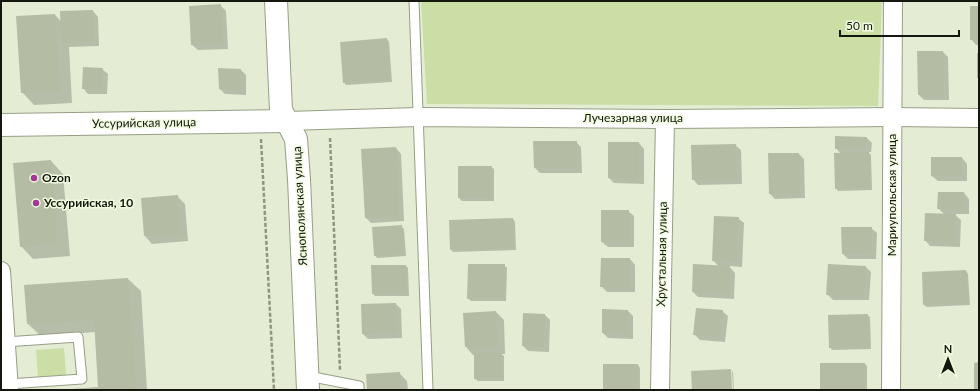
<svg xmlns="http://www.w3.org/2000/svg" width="980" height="391" font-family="Lato,sans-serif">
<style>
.green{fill:#cadea6}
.shadow{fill:#0003}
.building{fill:#b4bda4}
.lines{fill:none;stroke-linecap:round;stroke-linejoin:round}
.service-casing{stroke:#969f86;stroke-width:11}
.minor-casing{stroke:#969f86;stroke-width:20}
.tertiary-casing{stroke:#969f86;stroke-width:24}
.path{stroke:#8e9581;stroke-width:2.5;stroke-dasharray:4 2;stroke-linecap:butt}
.service{stroke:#fff;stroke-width:9}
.minor{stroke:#fff;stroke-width:18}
.tertiary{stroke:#fff;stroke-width:22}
.poi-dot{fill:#a43796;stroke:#f1fbe0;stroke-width:1.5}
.labels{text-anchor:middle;stroke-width:3;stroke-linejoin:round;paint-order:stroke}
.street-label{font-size:12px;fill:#13170d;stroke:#f1fbe0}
.poi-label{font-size:12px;font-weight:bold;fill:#13170d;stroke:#f1fbe0;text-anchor:start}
</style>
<rect width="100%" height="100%" fill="#e4edd3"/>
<g class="green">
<polygon points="421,1 882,1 878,106 427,104"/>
<polygon points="64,348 66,375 38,377 36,350"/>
</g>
<g class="shadow">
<polygon points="220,5 226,11 228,49 198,50 192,45"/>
<polygon points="979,7 979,45 976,45 971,39"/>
<polygon points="93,11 98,17 99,46 69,47 72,103 34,105 22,92 55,15 62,22"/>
<polygon points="387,39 389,42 392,82 346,85 344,82"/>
<polygon points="943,52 948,57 949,100 924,100 919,95"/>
<polygon points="102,69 108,74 107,94 88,94 83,88"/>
<polygon points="241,70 246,75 246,95 225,94 220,89"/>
<polygon points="836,137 867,138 872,143 871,152 868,152 871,155 872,190 838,191 836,188 841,154 836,148"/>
<polygon points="576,142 581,147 582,173 540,173 535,168"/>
<polygon points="639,143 644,149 644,184 614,183 609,178"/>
<polygon points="735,145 741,150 742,184 698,185 693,179"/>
<polygon points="396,148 401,154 404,221 371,223 366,218"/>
<polygon points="799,154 804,159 805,198 775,199 770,194"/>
<polygon points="932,158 962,158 967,164 967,181 938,181 932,176"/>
<polygon points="51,161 63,174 70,256 33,259 21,246"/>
<polygon points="459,167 491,167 494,169 494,201 462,201 459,198"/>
<polygon points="964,193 969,199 969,214 954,214 961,220 960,247 930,246 925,240 945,215 938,208"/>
<polygon points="177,196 185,204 188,241 152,244 145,236 142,199"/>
<polygon points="628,211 634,216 634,247 608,247 602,242"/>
<polygon points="738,218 744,223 742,267 729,266 735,273 734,299 698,297 693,292 719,267 713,260"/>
<polygon points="513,219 515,222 516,250 453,252 451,249"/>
<polygon points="401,226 404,229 406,256 377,258 375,255"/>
<polygon points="871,228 877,233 876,259 848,259 843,254"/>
<polygon points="630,259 635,265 635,292 607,292 601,286"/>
<polygon points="504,265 507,268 506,301 471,301 468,298"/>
<polygon points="406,266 408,268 409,296 375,296 373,294"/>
<polygon points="866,267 871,272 869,300 833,300 827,294"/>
<polygon points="966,271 968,274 970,305 926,307 924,304"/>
<polygon points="128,279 141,291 147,390 69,390 100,388 96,332 41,336 28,324"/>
<polygon points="396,304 401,309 402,338 368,339 363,334"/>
<polygon points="628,311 633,316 633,339 608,338 603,333"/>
<polygon points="722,311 728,316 725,342 700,340 694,334"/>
<polygon points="496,312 504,320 505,354 501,354 504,356 504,381 478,381 475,379 475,355 473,355 466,347"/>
<polygon points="545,315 550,320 549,352 528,351 523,346"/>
<polygon points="867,315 870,317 871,349 832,350 830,347"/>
<polygon points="865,364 867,366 867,390 821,390"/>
<polygon points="638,365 640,368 640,390 604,390"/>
<polygon points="732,371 733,372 734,390 733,390"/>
<polygon points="399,373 407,381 408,390 368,390"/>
</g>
<g class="building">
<polygon points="221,4 223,44 191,45 189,6"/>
<rect x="970" y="6" width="9" height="34"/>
<polygon points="93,10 94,41 61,42 60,11"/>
<polygon points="55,14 60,91 21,93 16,16"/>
<polygon points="387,38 390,80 343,83 340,42"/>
<polygon points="917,51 943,51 944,95 918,95"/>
<rect x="977" y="53" width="2" height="25"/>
<polygon points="83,67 103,68 102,89 82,89"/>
<polygon points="218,68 241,69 241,90 219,89"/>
<polygon points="835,136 867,137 866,147 835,149"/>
<polygon points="533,141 577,141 577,168 534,168"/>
<polygon points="608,142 639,142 639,179 608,178"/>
<polygon points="736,144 737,179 692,180 691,145"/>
<polygon points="396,147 399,216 365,218 361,149"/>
<polygon points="869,152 870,188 835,189 834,153"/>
<polygon points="768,153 799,153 800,193 769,194"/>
<rect x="931" y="157" width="31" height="19"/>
<polygon points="51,160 57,244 20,247 13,163"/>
<rect x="458" y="166" width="34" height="32"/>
<polygon points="938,192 964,192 964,209 937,209"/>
<polygon points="178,195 181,234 144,236 141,198"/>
<rect x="601" y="210" width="28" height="32"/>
<polygon points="925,213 956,214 955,242 924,241"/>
<polygon points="714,216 739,217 737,262 712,261"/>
<polygon points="513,218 514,248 450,250 449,220"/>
<polygon points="402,225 404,254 374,256 372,227"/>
<polygon points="841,227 872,227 871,254 842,254"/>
<polygon points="601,258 630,258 630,287 600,287"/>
<polygon points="468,264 505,264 504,299 467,299"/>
<polygon points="693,264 730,266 729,294 692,292"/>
<polygon points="828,264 866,266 864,295 826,295"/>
<polygon points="371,265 406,265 407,294 372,294"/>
<polygon points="966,270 968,303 923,305 922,272"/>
<polygon points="128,278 136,390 71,390 71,389 98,387 94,320 27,324 24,285"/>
<polygon points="396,303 397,333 362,334 361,304"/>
<polygon points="696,308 723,310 720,337 693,335"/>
<polygon points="602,309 628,310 628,334 602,333"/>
<polygon points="496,311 498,346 465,347 463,313"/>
<polygon points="523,313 545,314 544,347 522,346"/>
<polygon points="868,314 869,347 829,348 828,315"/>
<rect x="474" y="353" width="28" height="26"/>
<polygon points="979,362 979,390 974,390 974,363"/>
<rect x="820" y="363" width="45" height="27"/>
<rect x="603" y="364" width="35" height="26"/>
<polygon points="731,369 732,390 692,390 691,371"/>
<polygon points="400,372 401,390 367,390 366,374"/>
</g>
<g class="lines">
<defs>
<g id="service">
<polyline points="414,1 428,390"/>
<polyline points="5,342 78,337 82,379 8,384"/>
<polyline points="308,376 359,386 359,390"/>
</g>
<g id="minor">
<polyline points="287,121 418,117 665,119 892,117 979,118"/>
<polyline points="1,271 9,390"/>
<polyline points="660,390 665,119"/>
<polyline points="891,390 893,1"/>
</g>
<g id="tertiary">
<polyline points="276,1 281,110 296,139 299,179 308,390"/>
<polyline points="1,125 287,121"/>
</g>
</defs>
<use href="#service" class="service-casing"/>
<use href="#minor" class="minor-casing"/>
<use href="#tertiary" class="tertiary-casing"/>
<g class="path">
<polyline points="330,138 340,370"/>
<polyline points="261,139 274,390"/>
</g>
<use href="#service" class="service"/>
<use href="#minor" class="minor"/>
<use href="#tertiary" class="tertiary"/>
</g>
<g class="poi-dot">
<circle cx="34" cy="178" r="4"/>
<circle cx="36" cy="203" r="4"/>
</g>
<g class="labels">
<g class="street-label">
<text x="633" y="122">Лучезарная улица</text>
<text transform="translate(144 123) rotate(-1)" y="4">Уссурийская улица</text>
<text transform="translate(892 195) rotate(-90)" y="4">Мариупольская улица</text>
<text transform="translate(300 206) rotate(-93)" y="4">Яснополянская улица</text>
<text transform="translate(662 254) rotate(-89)" y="4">Хрустальная улица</text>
</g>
<g class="poi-label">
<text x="42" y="182">Ozon</text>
<text x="44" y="207">Уссурийская, 10</text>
</g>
</g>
<rect width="980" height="391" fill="none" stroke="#13170d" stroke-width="4"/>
<g transform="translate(948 359)" stroke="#f1fbe0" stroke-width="3" paint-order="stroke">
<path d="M0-3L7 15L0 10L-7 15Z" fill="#13170d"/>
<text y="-6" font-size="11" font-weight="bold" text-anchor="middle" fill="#13170d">N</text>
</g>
<path d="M840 30v6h119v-6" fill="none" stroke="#13170d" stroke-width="2"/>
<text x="846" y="30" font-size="12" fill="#13170d" stroke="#f1fbe0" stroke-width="3" paint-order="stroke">50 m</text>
</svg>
